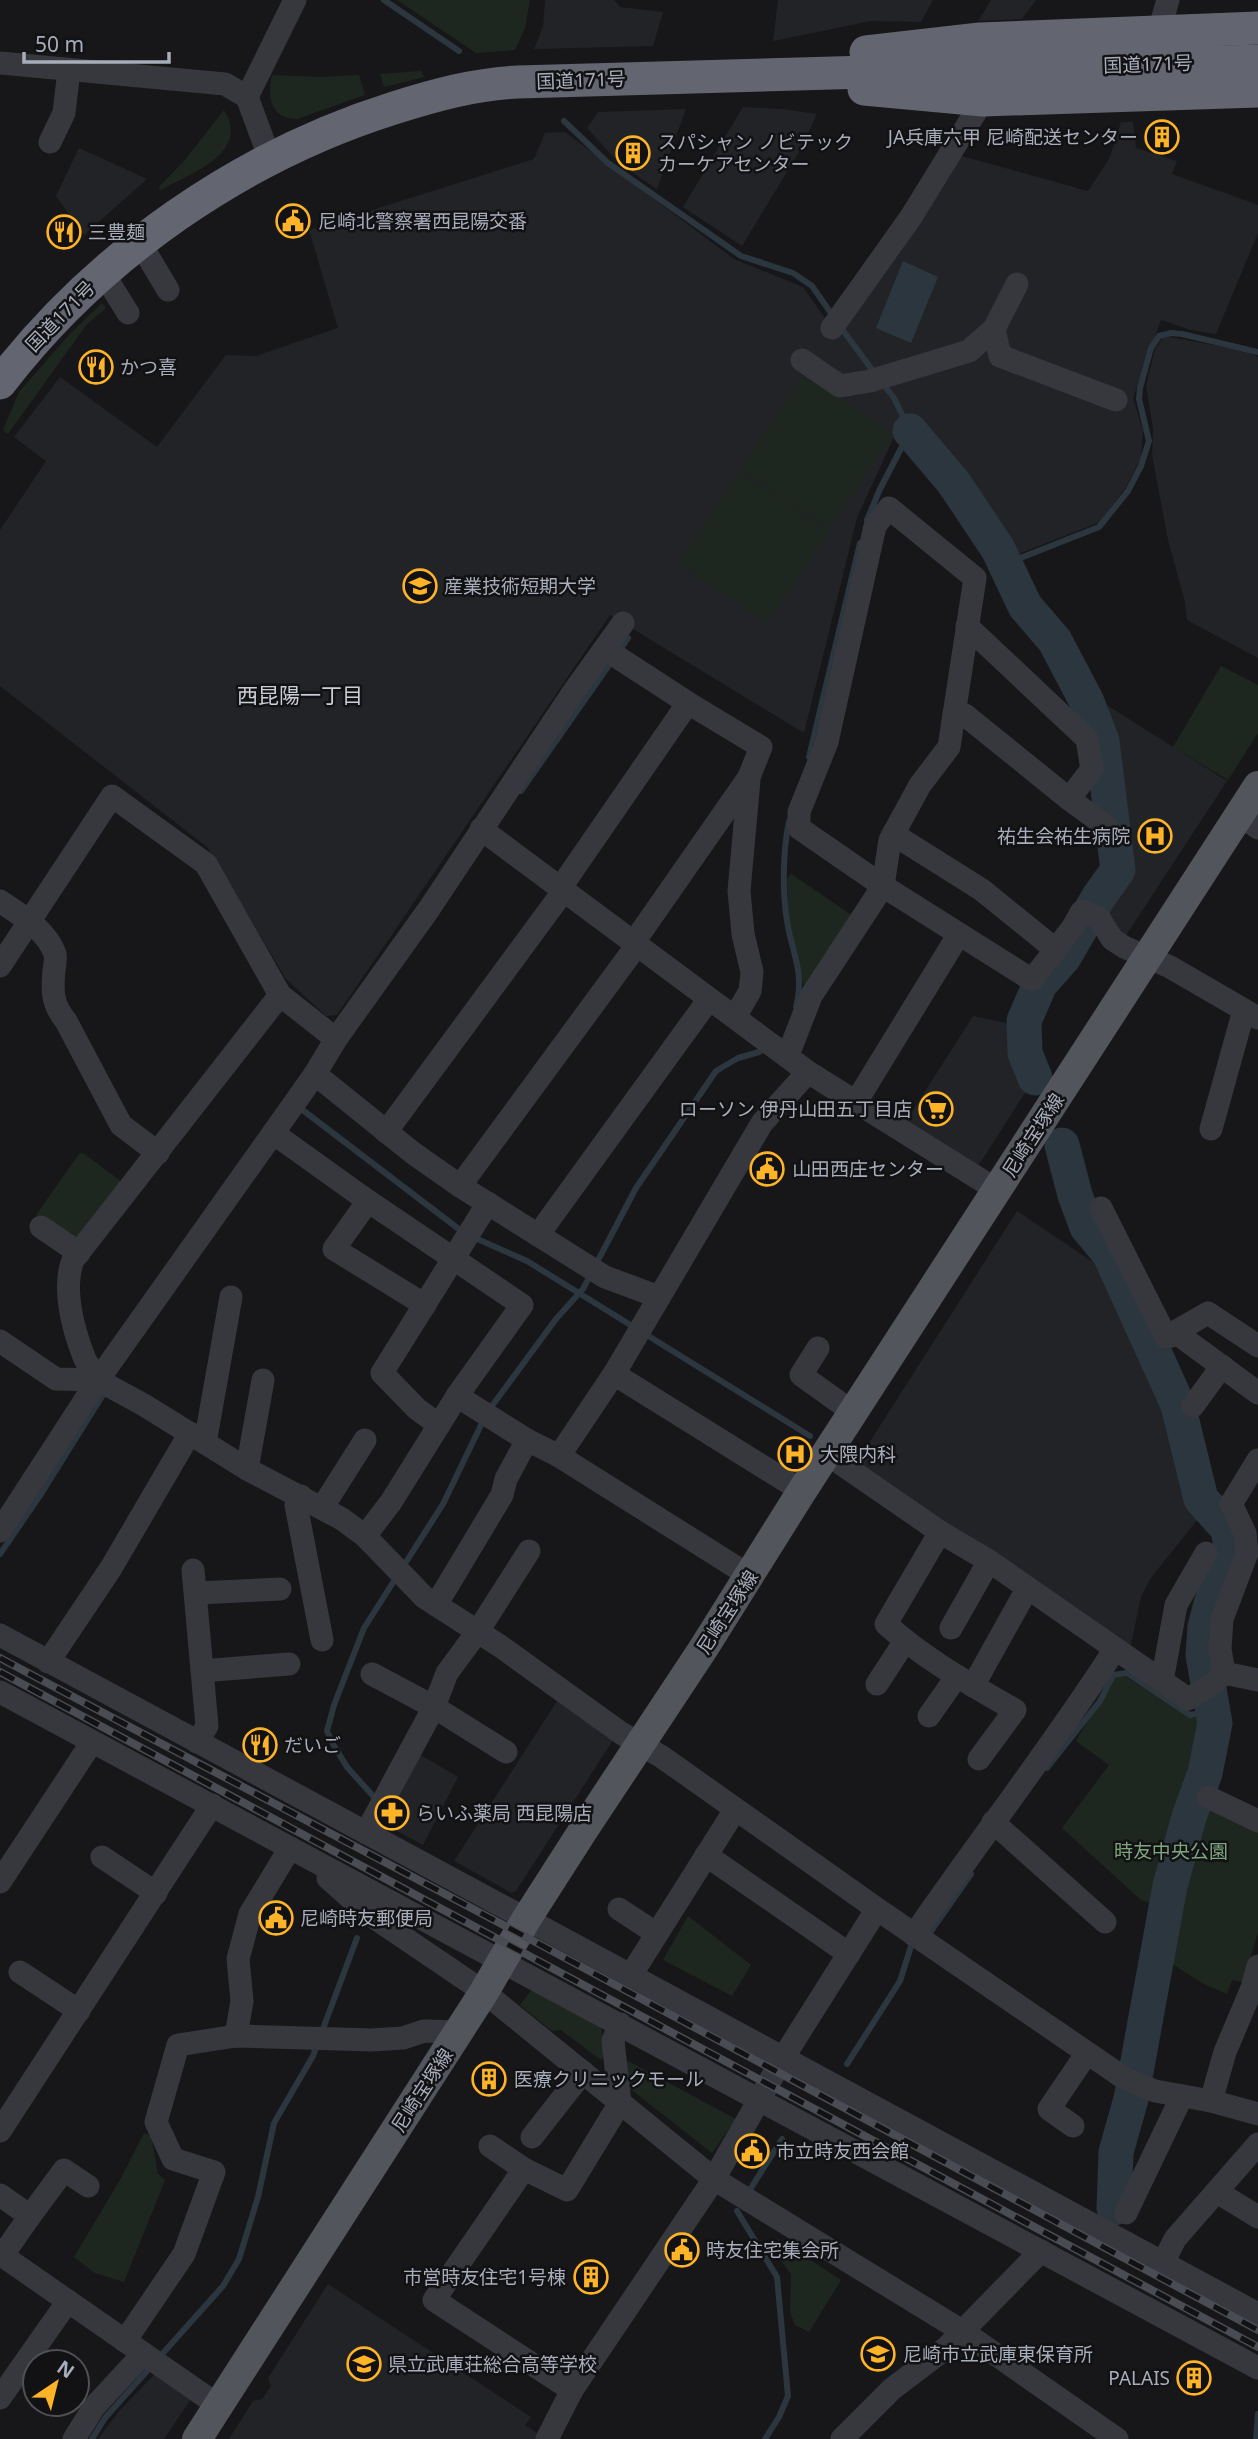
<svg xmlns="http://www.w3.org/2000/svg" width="1258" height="2439" font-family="'Noto Sans','Noto Sans JP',sans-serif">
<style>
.built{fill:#222326}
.green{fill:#1e271f}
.water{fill:#2b363e}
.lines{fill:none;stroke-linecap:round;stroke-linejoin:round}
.stream{stroke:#2b363e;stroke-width:6}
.river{stroke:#2b363e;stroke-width:35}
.minor{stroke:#37383e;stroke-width:23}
.major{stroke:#53555d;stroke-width:30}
.highway{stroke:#636670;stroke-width:33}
.rail-casing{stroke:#4a4c53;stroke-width:8}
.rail{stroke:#121214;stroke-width:5;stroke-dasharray:16;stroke-linecap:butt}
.labels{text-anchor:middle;stroke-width:5;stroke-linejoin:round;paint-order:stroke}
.street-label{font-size:19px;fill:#a8adba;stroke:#121214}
.poi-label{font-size:19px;fill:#a8adba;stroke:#121214;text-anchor:start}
.park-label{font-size:19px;fill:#7da67f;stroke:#121214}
.neighbourhood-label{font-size:21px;fill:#c9cdd5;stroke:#121214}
</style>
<rect width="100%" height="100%" fill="#171719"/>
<g class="built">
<polygon points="545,0 614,0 620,7 663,12 653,46 534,49 543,27"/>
<polygon points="778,0 933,0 921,22 871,21 773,41"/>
<polygon points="991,0 1036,0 1022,19 978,21"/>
<polygon points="743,107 782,109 817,114 802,147 742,246 683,207"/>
<polygon points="686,109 657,189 620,164 587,128 598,112"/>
<polygon points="1121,122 1133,122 1136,148 1177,161 1172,174 1258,205 1258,233 1216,334 1191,330 1161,320 1133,398 1143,431 1141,458 1126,487 1100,522 1011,557 915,420 897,430 857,518 804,733 610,615 337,1015 326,1016 286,979 207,847 0,686 0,530 46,461 14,437 60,377 157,447 226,355 256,356 338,328 309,230 534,159 545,133 565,132 734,259 803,287 836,334 958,155 1088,191 1109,159"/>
<polygon points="79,148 147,179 84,235 56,196"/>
<polygon points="1170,337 1252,352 1258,357 1258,658 1187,620 1185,602 1168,540 1152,455 1153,429 1146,386 1155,349 1163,338"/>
<polygon points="1102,702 1227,781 1123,940 1095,912 1125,866 1099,704"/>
<polygon points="973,1016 1016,1025 1018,1056 1030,1085 977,1168 906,1121"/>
<polygon points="1017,1211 1106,1271 1179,1426 1189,1496 1202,1514 1150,1579 1141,1597 1130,1649 855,1465"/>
<polygon points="559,1698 615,1737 516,1891 512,1893 454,1861"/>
<polygon points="417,1753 458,1777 423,1845 380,1822"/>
<polygon points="328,2284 531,2417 525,2425 546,2439 229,2439 253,2401 262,2399 271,2386 268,2378"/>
<polygon points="155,2374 191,2399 164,2439 98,2439 120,2410"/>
</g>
<g class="green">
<polygon points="397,0 530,0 525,28 515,50 476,53"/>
<polygon points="421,71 424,77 384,87 380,74"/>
<path d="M272,75L321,77L359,75L365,95L297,119C270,119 267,96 272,75Z"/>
<path d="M224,110C251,153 191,173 161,190L158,188L185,160Z"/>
<polygon points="102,303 106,308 87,324 8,434 3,430 19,392 70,334"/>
<polygon points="808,377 893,434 829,529 740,469 801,379"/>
<polygon points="740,471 829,531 767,623 678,563"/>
<polygon points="1221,666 1258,685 1258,733 1228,780 1173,747"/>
<polygon points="791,874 856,918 804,987 788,919 787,879"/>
<polygon points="83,1153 126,1185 83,1237 72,1239 36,1215 79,1154"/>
<polygon points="1113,1677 1126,1677 1193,1718 1208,1717 1198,1769 1187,1797 1258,1828 1258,1932 1243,1982 1232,1980 1227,1994 1204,1984 1164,1959 1172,1910 1141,1900 1062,1828 1109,1765 1076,1741"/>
<polygon points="688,1916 751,1965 732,1996 663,1960"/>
<polygon points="533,1988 600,2023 606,2053 601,2060 561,2030 552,2031 520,2005"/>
<polygon points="626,2060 736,2119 712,2153 628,2087"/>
<polygon points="144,2133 151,2135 158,2174 165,2180 124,2282 95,2273 74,2257 121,2178"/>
<polygon points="778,2239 841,2280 809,2332 795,2325 790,2312 791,2274 771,2247"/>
</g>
<polygon class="water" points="903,261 938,277 911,343 876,328"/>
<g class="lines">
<g class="stream">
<polyline points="384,0 459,51"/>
<polyline points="564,121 608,163 741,256 793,273 812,286 833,316"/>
<polyline points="839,325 876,375"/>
<polyline points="867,520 880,489 910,431 894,398 883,384"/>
<polyline points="1005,564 1099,527 1128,491 1141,466 1149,441 1139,399 1140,388 1151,348 1159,336 1171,333 1182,334 1258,352"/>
<polyline points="809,757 860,543"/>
<polyline points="521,791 628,638"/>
<path d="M789,821C783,850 782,891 787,921C792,954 805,971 796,1007"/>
<polyline points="300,1108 464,1233 527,1261 810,1436"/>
<polyline points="489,1410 556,1319 583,1289 636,1188 716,1071 738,1058 759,1052 767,1047"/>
<polyline points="0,1554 41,1494 106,1390"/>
<polyline points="1047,1768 1100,1701 1113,1675 1127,1673 1190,1715 1214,1711"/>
<polyline points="374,1797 347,1767 333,1744 327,1731 334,1705 364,1628 443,1504 484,1419"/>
<polyline points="929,1934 971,1874"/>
<polyline points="321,2034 357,1938"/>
<polyline points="847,2064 900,1981 912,1943"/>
<polyline points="751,2188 782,2139"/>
<polyline points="737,2211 777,2277 788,2396 779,2417 765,2439"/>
<polyline points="92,2439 105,2418 223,2286 239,2259 258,2197 274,2123 313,2056 317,2045"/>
<polyline points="1256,2439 1258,2414"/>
</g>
<g class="river">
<polyline points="910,431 954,483 998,549 1025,606 1055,641 1087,702 1102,741 1118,870 1098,898 1064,957 1040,984 1024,1021 1025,1053 1035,1078"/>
<polyline points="1062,1145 1075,1195 1087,1227 1110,1255 1178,1405 1201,1499 1228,1529 1231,1546 1211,1604 1205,1627 1203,1655 1215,1723 1205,1773 1189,1817 1170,1886 1131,2099 1116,2152 1114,2208"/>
</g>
<g class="minor">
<polyline points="1159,31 1168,0"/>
<polyline points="0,63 225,84 247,97 270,159"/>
<polyline points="247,97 295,0"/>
<polyline points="50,142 64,113 69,70"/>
<polyline points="140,243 168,290"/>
<polyline points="103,273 128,313"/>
<polyline points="832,328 911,217 983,100"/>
<polyline points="994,329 1000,356 1116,400"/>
<polyline points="802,360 840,386 870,381 969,351 994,329 1017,284"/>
<polyline points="967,626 1087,739 1092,769 1069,799"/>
<polyline points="605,649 688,703 761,747 749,777 634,942"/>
<polyline points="954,713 965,715 1069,799 1107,827"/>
<polyline points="1240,815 1258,828"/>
<polyline points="481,829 808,1072 997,1190"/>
<polyline points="893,834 982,890 1056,950"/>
<polyline points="561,887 688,703"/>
<path d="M0,901C20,915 46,929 55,954C56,959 55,965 54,970C52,991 52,1004 66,1021L121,1125L158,1153"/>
<polyline points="0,966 112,796 206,864 280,995 336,1039"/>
<polyline points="735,1017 750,991 752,972 743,934 739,891 749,780"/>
<polyline points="788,1055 811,996 883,886 890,840 920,785 949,747 975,578 889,508 875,526 827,742 799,812 799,828 883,886 1032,980 1073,927 1082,911 1099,918 1112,939 1124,947 1170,967 1258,1018"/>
<polyline points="315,1074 413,1153 460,1186 605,1277 659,1297"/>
<polyline points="856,1102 959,934"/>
<polyline points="1211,1129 1244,1010"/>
<polyline points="386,1132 565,889"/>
<polyline points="273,1133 368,1201 522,1305 457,1396 391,1502 365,1536"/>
<polyline points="460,1186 637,945"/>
<polyline points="368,1201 334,1249 425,1305"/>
<polyline points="1101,1208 1166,1337 1177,1335"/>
<polyline points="41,1227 79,1253"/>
<polyline points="538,1235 709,999"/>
<polyline points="0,1341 56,1379 98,1380 144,1405 247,1469 342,1519 365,1536 424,1597 500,1646 621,1733 662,1757 877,1909 1124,2078 1155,2091 1211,2101 1258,2114"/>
<polyline points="1258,1346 1208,1313 1175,1332 1258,1393"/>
<polyline points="818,1348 801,1375 854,1413"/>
<polyline points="614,1374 802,1491"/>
<path d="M98,1380C94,1373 87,1365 84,1357C73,1329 62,1288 73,1260L280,995"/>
<polyline points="457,1396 527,1440 559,1456 750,1576"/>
<polyline points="1193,1406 1222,1366"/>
<polyline points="439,1425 417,1409 382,1373 488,1203"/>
<polyline points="205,1443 231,1297"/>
<polyline points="827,1454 940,1532 989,1561 1188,1699 1213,1684 1224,1673 1220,1649 1222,1619 1247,1553 1245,1533 1231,1504 1258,1460"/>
<polyline points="559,1456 614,1374 762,1123 808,1072"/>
<polyline points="247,1469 263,1380"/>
<polyline points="301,1496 296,1505 322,1640"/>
<polyline points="322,1508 365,1440"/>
<polyline points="0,1531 98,1380 315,1074 336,1039 429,909 572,694 623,623"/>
<path d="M940,1532L886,1624C924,1659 970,1684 1015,1710L979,1759"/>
<polyline points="193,1570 207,1726 197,1742"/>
<polyline points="197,1593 280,1589"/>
<polyline points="436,1605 502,1495 506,1479 527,1440"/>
<polyline points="951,1628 989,1561"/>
<polyline points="0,1635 1258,2314"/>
<polyline points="48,1662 111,1568 190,1433"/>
<polyline points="202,1671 289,1664"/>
<polyline points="1224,1673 1258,1680"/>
<polyline points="372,1674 434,1707 506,1752"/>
<polyline points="1162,1681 1176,1605 1206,1553"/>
<polyline points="877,1684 905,1641"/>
<polyline points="973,1686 1027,1589"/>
<polyline points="0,1692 1258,2368"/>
<polyline points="929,1716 957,1676"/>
<polyline points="1208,1797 1258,1821"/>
<polyline points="993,1822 1105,1922"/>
<polyline points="366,1833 434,1707 447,1673 478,1631 529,1551"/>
<polyline points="706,1855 849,1954"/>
<polyline points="102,1857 156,1893"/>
<polyline points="328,1878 366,1912 484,1992 714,2179 962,2331 1117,2439"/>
<polyline points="0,1882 92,1742"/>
<polyline points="619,1909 657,1934"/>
<path d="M914,1935C980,1839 1052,1747 1115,1649"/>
<polyline points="20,1972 79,2011"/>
<polyline points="631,1975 735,1810"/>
<polyline points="620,2024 613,2041 620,2103 567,2190 524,2169 434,2300 572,2390 714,2179 783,2058 877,1909"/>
<polyline points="236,2036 242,2001 238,1959 250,1914 290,1848"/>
<polyline points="1211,2101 1225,2052 1252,1988 1258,1966"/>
<polyline points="1073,2126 1049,2109 1087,2053"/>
<polyline points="0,2131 212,1805"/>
<polyline points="532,2137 583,2072"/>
<polyline points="490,2146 524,2169"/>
<polyline points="1217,2192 1258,2217"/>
<polyline points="0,2195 30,2216 2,2256"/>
<polyline points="1126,2213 1182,2096"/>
<polyline points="30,2216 64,2170 88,2186"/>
<polyline points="0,2254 219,2406"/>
<polyline points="1163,2263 1175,2239 1258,2144"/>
<polyline points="125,2341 184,2254 214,2172 173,2159 156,2122 178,2045 236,2036 371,2040 403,2038 424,2031 459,2032"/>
<polyline points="0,2398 68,2301"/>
<polyline points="74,2439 94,2407 143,2354"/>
<polyline points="547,2439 572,2390"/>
<polyline points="842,2439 892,2389 946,2348 1041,2251"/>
</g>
<polyline class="major" points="197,2439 484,1992 527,1918 584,1829 703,1649 802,1491 1258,786"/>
<g class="highway">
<polyline points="866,52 980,39 1258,28"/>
<polyline points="864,89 983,100 1258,91"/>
<path d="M0,383C98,255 241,156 394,108C435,95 475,84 518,82L1258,61"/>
</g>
<defs>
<g id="rail">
<polyline points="0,1658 543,1946 1258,2330"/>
<polyline points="0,1672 1258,2347"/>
</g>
</defs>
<use href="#rail" class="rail-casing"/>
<use href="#rail" class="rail"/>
</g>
<defs>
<symbol id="building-ring" viewBox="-11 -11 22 22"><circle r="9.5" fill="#121214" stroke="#ffb428" stroke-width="1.5"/><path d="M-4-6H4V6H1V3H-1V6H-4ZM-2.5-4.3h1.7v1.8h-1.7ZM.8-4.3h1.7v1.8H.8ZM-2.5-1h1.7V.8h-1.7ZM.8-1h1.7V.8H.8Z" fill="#ffb428"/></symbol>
<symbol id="civic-ring" viewBox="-11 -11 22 22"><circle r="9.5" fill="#121214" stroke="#ffb428" stroke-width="1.5"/><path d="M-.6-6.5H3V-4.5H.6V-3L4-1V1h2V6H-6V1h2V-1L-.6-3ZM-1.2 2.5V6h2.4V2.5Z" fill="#ffb428"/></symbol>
<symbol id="restaurant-ring" viewBox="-11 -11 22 22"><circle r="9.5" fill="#121214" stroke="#ffb428" stroke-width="1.5"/><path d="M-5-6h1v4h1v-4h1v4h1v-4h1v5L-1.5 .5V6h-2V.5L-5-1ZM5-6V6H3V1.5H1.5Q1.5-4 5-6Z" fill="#ffb428"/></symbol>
<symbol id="university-ring" viewBox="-11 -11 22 22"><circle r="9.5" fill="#121214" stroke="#ffb428" stroke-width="1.5"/><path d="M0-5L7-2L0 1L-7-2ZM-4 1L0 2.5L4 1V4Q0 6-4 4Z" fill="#ffb428"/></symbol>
<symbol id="hospital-ring" viewBox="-11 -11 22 22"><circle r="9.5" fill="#121214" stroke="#ffb428" stroke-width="1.5"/><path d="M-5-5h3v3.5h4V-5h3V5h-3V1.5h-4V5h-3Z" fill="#ffb428"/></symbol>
<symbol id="supermarket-ring" viewBox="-11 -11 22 22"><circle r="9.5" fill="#121214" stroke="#ffb428" stroke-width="1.5"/><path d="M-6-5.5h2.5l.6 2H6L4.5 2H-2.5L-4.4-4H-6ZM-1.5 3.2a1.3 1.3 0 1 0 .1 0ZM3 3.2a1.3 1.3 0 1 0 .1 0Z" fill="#ffb428"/></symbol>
<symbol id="pharmacy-ring" viewBox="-11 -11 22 22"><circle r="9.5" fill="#121214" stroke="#ffb428" stroke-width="1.5"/><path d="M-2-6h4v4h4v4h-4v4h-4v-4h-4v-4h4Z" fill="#ffb428"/></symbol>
<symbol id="school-ring" viewBox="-11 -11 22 22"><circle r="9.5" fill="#121214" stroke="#ffb428" stroke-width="1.5"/><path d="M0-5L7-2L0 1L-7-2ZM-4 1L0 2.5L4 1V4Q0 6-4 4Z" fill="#ffb428"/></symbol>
</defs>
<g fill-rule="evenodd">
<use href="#building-ring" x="1143" y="118" width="38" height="38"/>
<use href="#building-ring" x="614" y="134" width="38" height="38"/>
<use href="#civic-ring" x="274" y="202" width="38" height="38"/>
<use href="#restaurant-ring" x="45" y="213" width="38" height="38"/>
<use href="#restaurant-ring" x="77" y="348" width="38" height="38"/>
<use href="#university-ring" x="401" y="567" width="38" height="38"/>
<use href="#hospital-ring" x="1136" y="817" width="38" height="38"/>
<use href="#supermarket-ring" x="917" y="1090" width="38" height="38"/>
<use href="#civic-ring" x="748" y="1150" width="38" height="38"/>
<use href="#hospital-ring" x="776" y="1435" width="38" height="38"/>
<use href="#restaurant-ring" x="241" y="1726" width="38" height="38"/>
<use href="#pharmacy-ring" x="373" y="1794" width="38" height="38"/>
<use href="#civic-ring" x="257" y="1899" width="38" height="38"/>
<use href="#building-ring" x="470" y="2060" width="38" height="38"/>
<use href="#civic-ring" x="733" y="2132" width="38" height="38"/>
<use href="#civic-ring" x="663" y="2231" width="38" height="38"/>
<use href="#building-ring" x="572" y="2258" width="38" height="38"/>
<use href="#school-ring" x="859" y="2335" width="38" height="38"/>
<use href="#school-ring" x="345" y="2345" width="38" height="38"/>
<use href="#building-ring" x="1175" y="2359" width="38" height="38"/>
</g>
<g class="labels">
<g class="street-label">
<text transform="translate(1148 64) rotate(-2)" y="7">国道171号</text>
<text transform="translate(581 80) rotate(-2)" y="7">国道171号</text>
<text transform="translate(60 316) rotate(-46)" y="7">国道171号</text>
<text transform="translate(1033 1135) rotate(-57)" y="7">尼崎宝塚線</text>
<text transform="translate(727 1612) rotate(-57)" y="7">尼崎宝塚線</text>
<text transform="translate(422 2090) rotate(-57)" y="7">尼崎宝塚線</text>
</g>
<g class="poi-label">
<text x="1138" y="144" text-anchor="end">JA兵庫六甲 尼崎配送センター</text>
<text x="658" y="149">スパシャン ノビテック<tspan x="658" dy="22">カーケアセンター</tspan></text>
<text x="318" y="228">尼崎北警察署西昆陽交番</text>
<text x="88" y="239">三豊麺</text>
<text x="120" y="374">かつ喜</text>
<text x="444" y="593">産業技術短期大学</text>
<text x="1130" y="843" text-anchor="end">祐生会祐生病院</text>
<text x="912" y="1116" text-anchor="end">ローソン 伊丹山田五丁目店</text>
<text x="792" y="1176">山田西庄センター</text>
<text x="820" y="1461">大隈内科</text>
<text x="284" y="1752">だいご</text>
<text x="416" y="1820">らいふ薬局 西昆陽店</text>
<text x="300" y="1925">尼崎時友郵便局</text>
<text x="514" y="2086">医療クリニックモール</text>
<text x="776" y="2158">市立時友西会館</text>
<text x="706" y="2257">時友住宅集会所</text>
<text x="566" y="2284" text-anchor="end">市営時友住宅1号棟</text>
<text x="903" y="2361">尼崎市立武庫東保育所</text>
<text x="388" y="2371">県立武庫荘総合高等学校</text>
<text x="1170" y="2385" text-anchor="end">PALAIS</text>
</g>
<g class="park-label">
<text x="1171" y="1858">時友中央公園</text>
</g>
<g class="neighbourhood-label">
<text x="300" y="703">西昆陽一丁目</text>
</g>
</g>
<g transform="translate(56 2383) rotate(35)"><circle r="33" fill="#121214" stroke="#4e5056" stroke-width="2"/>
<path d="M0-5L12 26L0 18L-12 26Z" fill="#ffb428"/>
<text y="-10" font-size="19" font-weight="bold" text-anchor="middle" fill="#a8adba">N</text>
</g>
<path d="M24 52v10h145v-10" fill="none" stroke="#a8adba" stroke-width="3.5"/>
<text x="35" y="52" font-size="21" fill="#a8adba" stroke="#121214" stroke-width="5" paint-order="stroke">50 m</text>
</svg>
